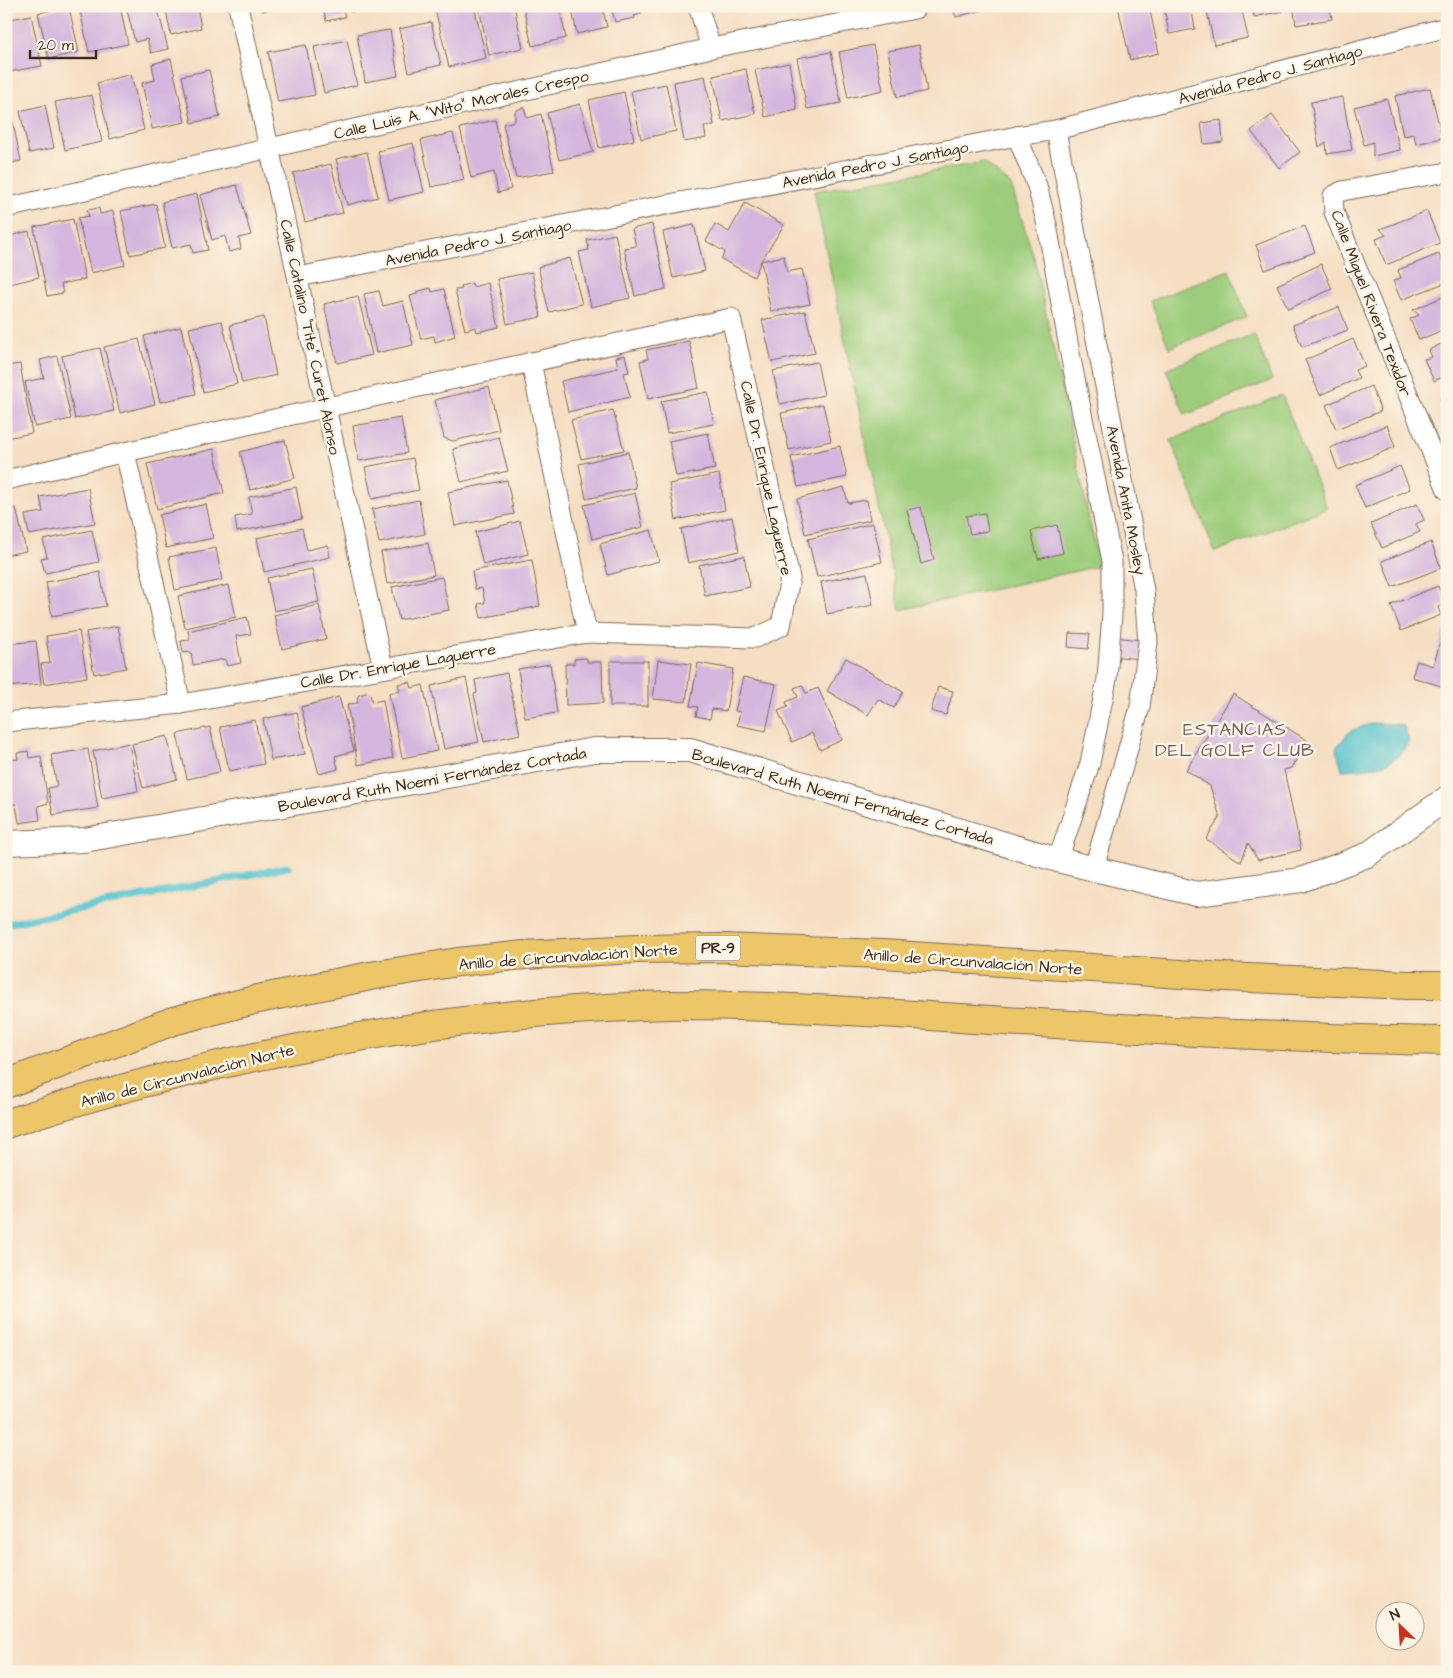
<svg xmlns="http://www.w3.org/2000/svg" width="1453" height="1678" font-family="'Architects Daughter',sans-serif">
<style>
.green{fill:#9dcd7c;stroke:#6c7c4d}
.water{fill:#55c2ce;stroke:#487676}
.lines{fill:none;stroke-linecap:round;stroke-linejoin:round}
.stream{stroke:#55c2ce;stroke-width:7}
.building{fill:#d4b6de}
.minor-casing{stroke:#7c6957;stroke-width:21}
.tertiary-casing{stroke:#7c6957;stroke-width:26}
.motorway-casing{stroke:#7c6957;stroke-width:30}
.minor{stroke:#fff;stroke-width:19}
.tertiary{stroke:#fff;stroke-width:24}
.motorway{stroke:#ecc669;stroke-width:28}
.labels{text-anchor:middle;stroke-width:5;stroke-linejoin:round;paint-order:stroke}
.shield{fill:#fcf5e5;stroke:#75675a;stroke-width:1}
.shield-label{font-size:15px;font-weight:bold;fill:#3b2a1e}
.street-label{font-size:16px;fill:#3b2a1e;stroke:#fcf5e5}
.neighbourhood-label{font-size:18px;letter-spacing:1px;fill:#715b61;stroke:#fcf5e5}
</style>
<rect width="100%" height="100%" fill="#fcf5e5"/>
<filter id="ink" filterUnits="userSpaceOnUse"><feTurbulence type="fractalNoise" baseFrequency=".02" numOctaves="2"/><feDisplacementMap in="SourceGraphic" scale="10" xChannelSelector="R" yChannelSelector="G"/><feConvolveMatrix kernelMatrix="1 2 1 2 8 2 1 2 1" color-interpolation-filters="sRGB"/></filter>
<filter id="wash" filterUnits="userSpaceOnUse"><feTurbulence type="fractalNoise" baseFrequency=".0096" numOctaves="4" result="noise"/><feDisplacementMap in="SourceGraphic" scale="20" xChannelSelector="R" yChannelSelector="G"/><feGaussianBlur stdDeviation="1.12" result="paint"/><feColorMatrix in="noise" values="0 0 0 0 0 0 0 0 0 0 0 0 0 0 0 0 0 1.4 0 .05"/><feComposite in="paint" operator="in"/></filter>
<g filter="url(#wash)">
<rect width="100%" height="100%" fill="#f5dec2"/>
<g class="green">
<polygon points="984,162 1011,185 1035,261 1099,566 900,610 814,191"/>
<polygon points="1229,270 1247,317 1169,348 1150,301"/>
<polygon points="1254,334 1272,380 1185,415 1166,369"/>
<polygon points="1282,395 1327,508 1215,552 1171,440"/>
</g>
<path class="water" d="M1373,723L1394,724L1404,726L1409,741C1406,745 1404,751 1400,754C1385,769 1362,769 1342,770L1336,748L1350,731Z"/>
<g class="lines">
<polyline class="stream" points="6,924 288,867"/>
</g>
<g id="blocks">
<g class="building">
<polygon points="79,6 120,6 128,44 89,52"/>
<polygon points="126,6 157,6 168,49 151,53 147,39 135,42"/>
<polygon points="165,6 197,6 201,28 171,35"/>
<polygon points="261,6 283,6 283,7 262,11"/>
<polygon points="323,6 342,6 345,17 326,21"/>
<polygon points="349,6 375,6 375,7 351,12"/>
<polygon points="448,6 474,6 486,58 449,67 435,9"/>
<polygon points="487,6 514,6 523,48 489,55 479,8"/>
<polygon points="523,6 559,6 566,38 532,46"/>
<polygon points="571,6 602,6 607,27 577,34"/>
<polygon points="611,6 640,6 641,14 634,16 635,18 615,22"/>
<polygon points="942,6 993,6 993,7 956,17 953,8 944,11"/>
<polygon points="1118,6 1149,6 1159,53 1130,60"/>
<polygon points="1164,6 1191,6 1195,29 1169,34"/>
<polygon points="1206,6 1241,6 1248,38 1214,45"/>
<polygon points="1252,6 1282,6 1283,11 1254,17"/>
<polygon points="1293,6 1330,6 1332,19 1296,25"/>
<polygon points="69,7 79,52 49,59 38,13"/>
<polygon points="31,15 42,66 8,72 6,63 6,20"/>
<polygon points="431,22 441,65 409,72 399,29"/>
<polygon points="390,30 398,76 365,82 357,35"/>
<polygon points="347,40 357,85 324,93 314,47"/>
<polygon points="306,45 315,95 278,102 268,52"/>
<polygon points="873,45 883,90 848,98 839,52"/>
<polygon points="919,45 927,91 897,97 888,51"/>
<polygon points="831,52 841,103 807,109 797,58"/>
<polygon points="171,59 185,122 152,129 142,83 155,80 152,64"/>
<polygon points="789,63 797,110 765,117 755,70"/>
<polygon points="746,69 755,114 722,121 713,76"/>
<polygon points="209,70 220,117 192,123 182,76"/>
<polygon points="131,74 144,130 110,139 97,83"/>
<polygon points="705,76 714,125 704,126 706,138 684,142 674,82"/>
<polygon points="666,84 676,131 641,139 631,91"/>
<polygon points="1430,88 1442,138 1416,144 1414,134 1403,136 1395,96"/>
<polygon points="624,92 634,140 599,148 589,100"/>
<polygon points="7,95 21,161 6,164 6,96"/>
<polygon points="92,95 102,142 65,150 55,102"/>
<polygon points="1343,97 1352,150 1327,154 1326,142 1319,147 1311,102"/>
<polygon points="1387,99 1400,150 1373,156 1373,142 1364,145 1354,107"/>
<polygon points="580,104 593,152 559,160 547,113"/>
<polygon points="45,105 54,148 29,153 20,111"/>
<polygon points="524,107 527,118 541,114 554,171 516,178 503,124 515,121 515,111"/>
<polygon points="1272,115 1300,152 1279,168 1251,131"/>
<polygon points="495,120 511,189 498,193 494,172 471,178 460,128"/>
<polygon points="1221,120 1223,142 1204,144 1201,123"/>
<polygon points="453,133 464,180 431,187 421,140"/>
<polygon points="413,143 424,192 389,200 378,151"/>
<polygon points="367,152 378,197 347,205 336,159"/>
<polygon points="331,164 343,213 305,222 293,173"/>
<polygon points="237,185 251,235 239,238 241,249 229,252 225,236 212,240 200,195"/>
<polygon points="197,194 208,250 193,253 191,244 172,248 162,202"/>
<polygon points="745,203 784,225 761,261 784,256 787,272 802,269 810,304 771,312 761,261 754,277 721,259 725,252 706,241 715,224 729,232"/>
<polygon points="156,204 165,248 130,255 121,211"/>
<polygon points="99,208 100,214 113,211 125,265 91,273 78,218 89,216 87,210"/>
<polygon points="1427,211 1440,243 1386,265 1376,239 1386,235 1380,229"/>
<polygon points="73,219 85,279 61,284 63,293 47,296 34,227"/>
<polygon points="652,224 666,289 635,296 624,248 636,246 632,229"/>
<polygon points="694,225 705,271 673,278 663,232"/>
<polygon points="1305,226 1315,252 1265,270 1256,245"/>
<polygon points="29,231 39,277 6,285 6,237"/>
<polygon points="615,234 630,298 591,307 579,252 589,250 587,240"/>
<polygon points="1439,254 1447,273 1447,282 1401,300 1393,281 1401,278 1398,270"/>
<polygon points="570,258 582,304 549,312 538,267"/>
<polygon points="1321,264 1332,289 1288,309 1277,285"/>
<polygon points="532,272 541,317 507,324 497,279"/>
<polygon points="472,283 473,287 488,283 499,327 477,332 476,327 465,330 455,290 462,289 461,286"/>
<polygon points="431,288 432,292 444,289 455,336 435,342 434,336 421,339 410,296 417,294 416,292"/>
<polygon points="379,291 383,306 403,301 413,345 376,353 364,294"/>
<polygon points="1447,295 1447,328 1419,340 1410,319 1419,315 1413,310"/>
<polygon points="358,296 372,355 337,363 324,304"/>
<polygon points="1339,307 1348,330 1302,347 1293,325"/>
<polygon points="805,311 815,353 772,362 762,320"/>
<polygon points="264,317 276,375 242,383 230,325"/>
<polygon points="222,321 237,384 203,392 189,328"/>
<polygon points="181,327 196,394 160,402 144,336"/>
<polygon points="139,339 155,404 120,413 104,347"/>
<polygon points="1353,339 1365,366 1355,370 1359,378 1320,395 1305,360"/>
<polygon points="689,341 699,388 648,399 640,361 648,359 646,350"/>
<polygon points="1447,341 1447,375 1434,381 1424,359 1432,357 1429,350"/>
<polygon points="100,348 114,411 75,419 62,356"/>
<polygon points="625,355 629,372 624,373 630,397 568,412 561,381 618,368 616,357"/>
<polygon points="57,356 71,419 35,427 25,382 44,378 40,360"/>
<polygon points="817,362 824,395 780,404 773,371"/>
<polygon points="20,364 32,433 6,438 6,366"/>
<polygon points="1371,386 1381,411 1336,429 1326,405"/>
<polygon points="489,387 499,430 453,441 444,438 435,400"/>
<polygon points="708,392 714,424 667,433 661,401"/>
<polygon points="1440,398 1447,400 1447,415"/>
<polygon points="823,404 831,441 789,450 781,413"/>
<polygon points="613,410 624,450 581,459 571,420"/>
<polygon points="401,418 407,453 359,461 353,426"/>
<polygon points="1387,425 1395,447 1338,470 1330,448"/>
<polygon points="708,433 715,469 676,476 669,441"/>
<polygon points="499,437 508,471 461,482 453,449"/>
<polygon points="285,440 295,478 250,490 240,452"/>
<polygon points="840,446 847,477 798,487 791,457"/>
<polygon points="214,449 224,493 157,509 147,464"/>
<polygon points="628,452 636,488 586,499 579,464"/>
<polygon points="413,458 419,490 372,499 365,467"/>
<polygon points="1400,466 1410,489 1365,508 1355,485"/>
<polygon points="719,474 725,510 676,520 669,484"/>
<polygon points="507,480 514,514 455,526 448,492"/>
<polygon points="296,487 302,519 237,532 235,517 252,514 249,497"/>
<polygon points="844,487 848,503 867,500 870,520 805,534 797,499"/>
<polygon points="88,488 95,523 29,535 25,515 43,512 40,497"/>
<polygon points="635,493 643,527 592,539 584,505"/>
<polygon points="419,500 425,534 379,543 372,509"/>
<polygon points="206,504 213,538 166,548 159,515"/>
<polygon points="1417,504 1424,520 1416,524 1420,532 1382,548 1371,524"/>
<polygon points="921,507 934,560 921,564 907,510"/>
<polygon points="16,508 26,551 6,555 6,510"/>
<polygon points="985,513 988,531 970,534 966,516"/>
<polygon points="732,517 739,551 688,563 681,529"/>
<polygon points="520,521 528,554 483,565 475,532"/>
<polygon points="873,523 882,562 817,577 808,539"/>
<polygon points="1057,525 1063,553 1038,559 1031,531"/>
<polygon points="302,528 307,550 328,545 330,557 264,572 257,538"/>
<polygon points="92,530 99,562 45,573 41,558 47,557 43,540"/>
<polygon points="651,530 659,561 608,575 600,544"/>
<polygon points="1431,542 1441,568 1392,587 1382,561"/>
<polygon points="428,543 434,575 387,584 381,552"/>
<polygon points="216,548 222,580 175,590 169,557"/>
<polygon points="744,556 750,587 705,596 699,565"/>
<polygon points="532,560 540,606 481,618 478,604 485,603 482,588 475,589 472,571"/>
<polygon points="312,569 319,602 274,611 267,578"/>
<polygon points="100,572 106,606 52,616 46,582"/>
<polygon points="867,573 873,605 827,614 821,582"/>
<polygon points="442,577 449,610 399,620 392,587"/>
<polygon points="229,585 236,617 185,628 178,596"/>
<polygon points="1438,586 1445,604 1438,607 1441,615 1401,631 1391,605"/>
<polygon points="319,605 326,639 282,649 274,615"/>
<polygon points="247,617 251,634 236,636 241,663 227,666 225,659 193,665 191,652 183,653 181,641 190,640 188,631"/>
<polygon points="118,626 126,668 94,674 86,632"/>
<polygon points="1444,630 1447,631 1447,688 1412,677 1417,661 1433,666"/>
<polygon points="79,631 87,677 44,684 41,664 50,663 46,636"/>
<polygon points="1069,633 1090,634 1088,649 1068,647"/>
<polygon points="1114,637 1141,640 1139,659 1112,656"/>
<polygon points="36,641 41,684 6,687 6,644"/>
<polygon points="587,658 587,662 602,662 603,703 566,705 565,664 574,664 574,659"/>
<polygon points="846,658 903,692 894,708 878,699 868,715 827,691"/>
<polygon points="658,660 691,664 686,702 653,699"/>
<rect x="610" y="661" width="38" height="45"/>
<polygon points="698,663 733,669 726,711 712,709 710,719 696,716 698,707 690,706"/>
<polygon points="550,664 557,713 525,718 518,669"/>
<polygon points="507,673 520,734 484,742 474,694 477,693 475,680"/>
<polygon points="743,677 776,684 766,731 737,725 740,712 735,711"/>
<polygon points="466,678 479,742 444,749 431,686"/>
<polygon points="410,682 412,688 423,685 437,751 402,758 389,693 400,691 398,684"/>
<polygon points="802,685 806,693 818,688 842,740 820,750 812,733 792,742 778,711 788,707 786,702 798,697 794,688"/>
<polygon points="938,687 953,691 946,715 931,711"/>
<polygon points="365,693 370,694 372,702 383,700 393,758 358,765 347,704 358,703 357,698 359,695"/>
<polygon points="1233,694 1308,741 1291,768 1284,770 1301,850 1258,860 1248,843 1241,862 1206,839 1220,817 1210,786 1186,770"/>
<polygon points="339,697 354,751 335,756 338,769 319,774 301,707"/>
<polygon points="297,712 305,754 271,760 263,719"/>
<polygon points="255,720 264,764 229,771 220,727"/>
<polygon points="210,727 220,772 187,779 177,734"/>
<polygon points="167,736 177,779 143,788 132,744"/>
<polygon points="129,743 138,791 102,798 93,751"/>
<polygon points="88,749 98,808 53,815 48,788 57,786 51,755"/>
<polygon points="28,751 29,758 41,756 48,803 38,806 40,820 19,823 16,804 8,805 6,755 9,755 10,760 18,759 17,753"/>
</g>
</g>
</g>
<g filter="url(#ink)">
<use href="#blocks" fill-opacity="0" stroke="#7c6957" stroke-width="1"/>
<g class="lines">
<defs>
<g id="minor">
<polyline points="238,6 383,668"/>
<polyline points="698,6 711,48"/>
<polyline points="1056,130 1144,590 1148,642 1140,707 1094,868"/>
<polyline points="1017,136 1037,186 1047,225 1071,359 1112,561 1112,614 1107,679 1090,763 1058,860"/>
<polyline points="1447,172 1342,191 1333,196 1334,212 1447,490"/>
<polyline points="6,208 711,48 915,9 914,6"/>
<polyline points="298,277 1017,136 1056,130 1447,27"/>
<polyline points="531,362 587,633"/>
<polyline points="125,452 181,704"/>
<polyline points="6,480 125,452 731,318 790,578 781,626 755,638 587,633 181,704 6,722"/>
</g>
<polyline id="tertiary" points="6,843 84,840 594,750 690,750 1058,860 1197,894 1301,880 1367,855 1447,798"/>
<g id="motorway">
<polyline points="6,1084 173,1021 258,999 370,976 458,962 524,955 637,949 723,948 883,954 1225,977 1408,985 1447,985"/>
<path d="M6,1124C120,1085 235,1059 353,1038C438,1023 522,1012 607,1008C629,1007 651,1005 673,1005C790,1005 907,1015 1023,1022C1164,1031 1305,1039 1447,1041"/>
</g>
</defs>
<use href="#minor" class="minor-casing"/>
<use href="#tertiary" class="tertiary-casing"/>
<use href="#motorway" class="motorway-casing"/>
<use href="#minor" class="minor"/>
<use href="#tertiary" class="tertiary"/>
<use href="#motorway" class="motorway"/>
</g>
</g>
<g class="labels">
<rect class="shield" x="695.5" y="935.5" width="45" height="25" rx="4"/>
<g class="shield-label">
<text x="718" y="953">PR-9</text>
</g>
<g class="street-label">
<text transform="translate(1270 74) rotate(-15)" y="6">Avenida Pedro J. Santiago</text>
<text transform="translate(461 104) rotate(-13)" y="6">Calle Luis A. "Wito" Morales Crespo</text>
<text transform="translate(875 164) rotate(-11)" y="6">Avenida Pedro J. Santiago</text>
<text transform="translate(478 242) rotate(-11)" y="6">Avenida Pedro J. Santiago</text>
<text transform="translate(1372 303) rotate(69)" y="6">Calle Miguel Rivera Texidor</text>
<text transform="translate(311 337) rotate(78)" y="6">Calle Catalino "Tite" Curet Alonso</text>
<text transform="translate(767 478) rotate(78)" y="6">Calle Dr. Enrique Laguerre</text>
<text transform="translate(1127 500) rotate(79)" y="6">Avenida Anita Mosley</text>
<text transform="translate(398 665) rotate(-10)" y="6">Calle Dr. Enrique Laguerre</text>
<text transform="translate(432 779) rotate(-10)" y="6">Boulevard Ruth Noemí Fernández Cortada</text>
<text transform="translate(843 796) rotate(16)" y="6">Boulevard Ruth Noemí Fernández Cortada</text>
<text transform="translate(568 956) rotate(-4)" y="6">Anillo de Circunvalación Norte</text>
<text transform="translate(973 961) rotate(4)" y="6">Anillo de Circunvalación Norte</text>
<text transform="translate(187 1075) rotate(-14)" y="6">Anillo de Circunvalación Norte</text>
</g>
<g class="neighbourhood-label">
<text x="1235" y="735">ESTANCIAS<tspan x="1235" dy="21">DEL GOLF CLUB</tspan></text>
</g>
</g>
<rect width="1453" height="1678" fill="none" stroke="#fcf5e5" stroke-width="25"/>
<g transform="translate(1400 1626) rotate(335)"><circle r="24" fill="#fcf5e5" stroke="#afa495"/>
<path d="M0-4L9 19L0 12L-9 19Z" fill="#c8321e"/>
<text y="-8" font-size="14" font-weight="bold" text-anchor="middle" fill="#3b2a1e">N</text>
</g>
<path d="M30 50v8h66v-8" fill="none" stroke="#3b2a1e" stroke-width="2.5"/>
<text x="38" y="50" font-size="15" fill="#3b2a1e" stroke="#fcf5e5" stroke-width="4" paint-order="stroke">20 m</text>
</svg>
